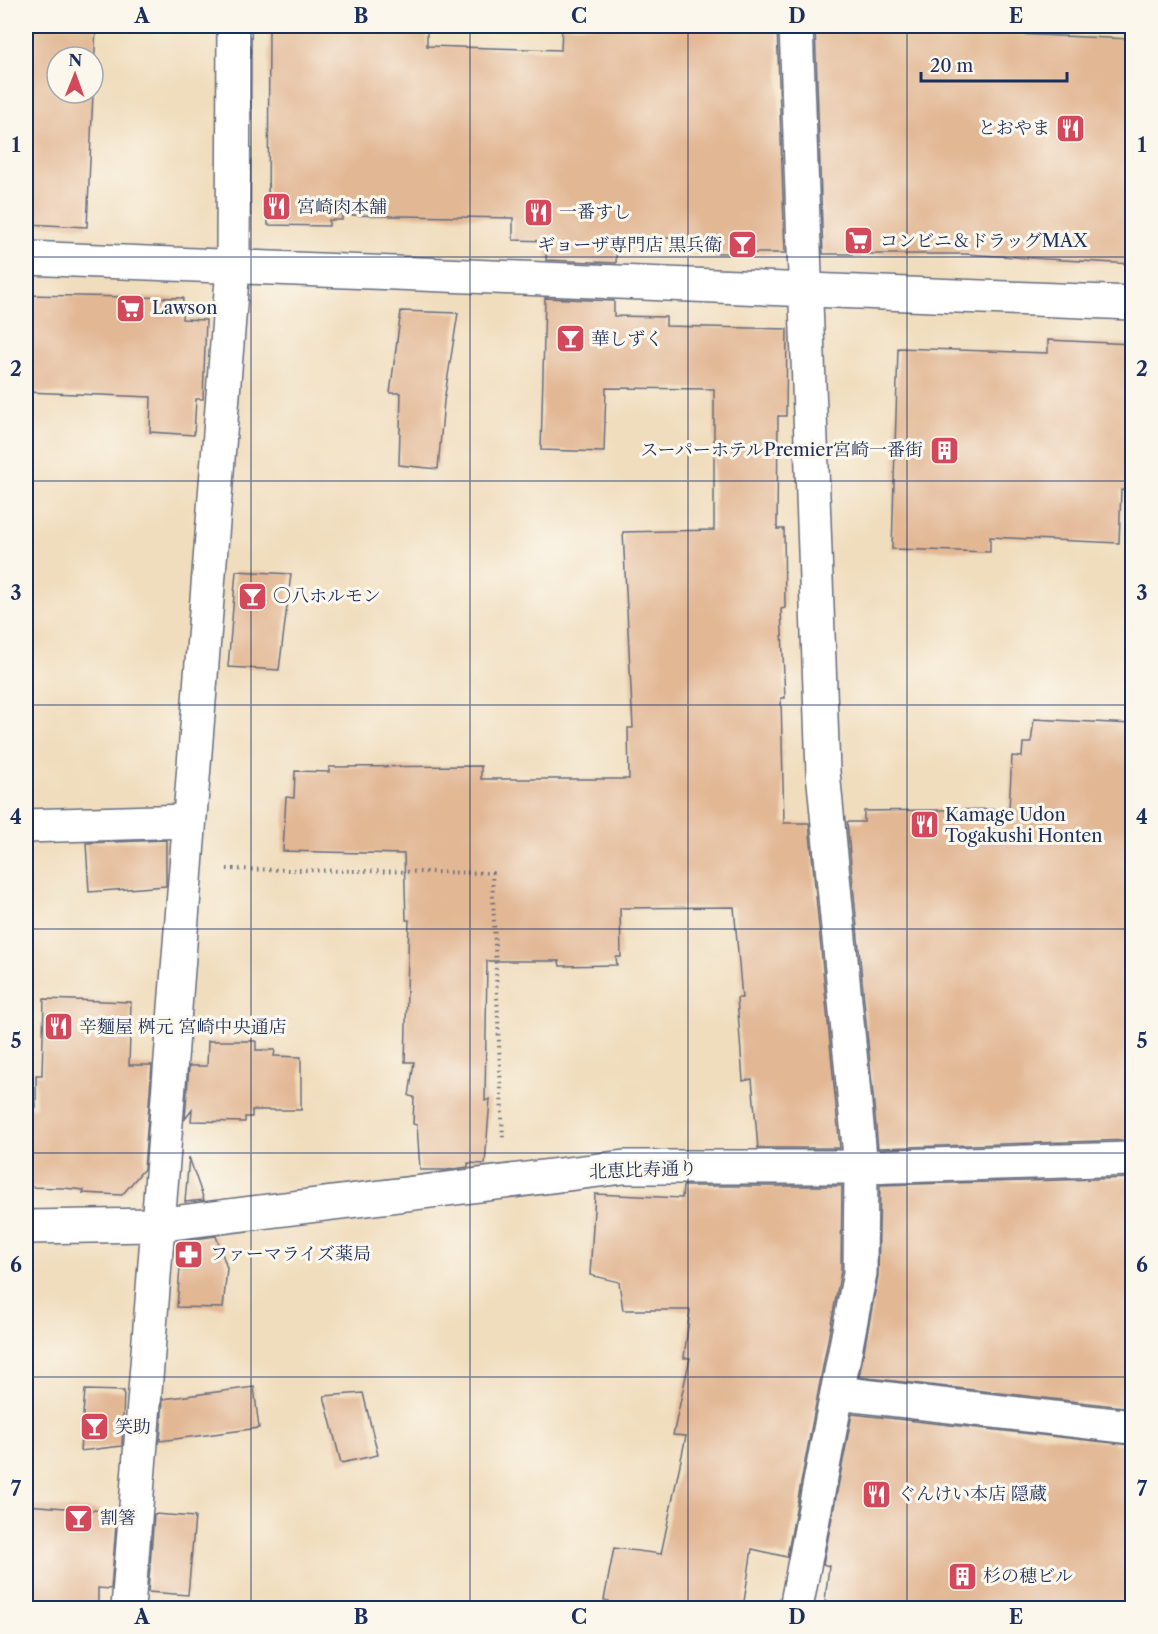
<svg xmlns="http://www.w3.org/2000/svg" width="1158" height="1634" font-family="'Libre Caslon Text','Noto Serif JP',serif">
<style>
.building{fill:#e2b794}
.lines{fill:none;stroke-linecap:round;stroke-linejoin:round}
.minor-casing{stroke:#666c7f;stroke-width:36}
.path{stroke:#666c7f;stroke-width:4;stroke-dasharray:1.5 4.5;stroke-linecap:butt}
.minor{stroke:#fff;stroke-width:33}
.grid{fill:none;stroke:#1b2f5e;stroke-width:1.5;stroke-opacity:0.55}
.labels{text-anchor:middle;stroke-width:6;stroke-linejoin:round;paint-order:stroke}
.poi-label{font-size:18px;fill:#1b2f5e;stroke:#fbf7ec;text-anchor:start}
.street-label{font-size:18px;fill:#1b2f5e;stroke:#fbf7ec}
.neatline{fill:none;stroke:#1b2f5e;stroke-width:2}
.grid-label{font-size:20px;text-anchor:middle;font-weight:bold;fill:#1b2f5e}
</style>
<rect width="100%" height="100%" fill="#fbf7ec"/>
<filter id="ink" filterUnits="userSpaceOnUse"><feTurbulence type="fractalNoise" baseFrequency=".0167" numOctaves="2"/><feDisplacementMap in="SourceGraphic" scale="12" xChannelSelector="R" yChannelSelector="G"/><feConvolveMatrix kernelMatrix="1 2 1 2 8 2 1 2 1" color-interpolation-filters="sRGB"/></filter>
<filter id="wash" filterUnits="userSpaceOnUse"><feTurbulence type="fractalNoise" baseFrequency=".008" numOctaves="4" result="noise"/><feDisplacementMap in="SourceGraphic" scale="24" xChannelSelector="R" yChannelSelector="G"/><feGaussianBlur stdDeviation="1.35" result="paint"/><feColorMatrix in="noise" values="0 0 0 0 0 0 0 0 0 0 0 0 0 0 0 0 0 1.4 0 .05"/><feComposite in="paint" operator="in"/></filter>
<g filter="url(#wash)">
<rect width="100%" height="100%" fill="#f0ddbd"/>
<g id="blocks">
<g class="building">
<polygon points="26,26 96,26 93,93 93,57 57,57 57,93 93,93 87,227 26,224"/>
<polygon points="269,26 388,30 388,26 427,26 427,46 561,50 562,26 777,26 785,253 714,253 714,240 645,237 645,242 617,240 616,263 546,260 547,241 513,240 513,218 342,215 342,220 329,220 329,226 268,225"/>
<polygon points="815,26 899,26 899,29 1131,39 1132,264 965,254 823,254"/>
<polygon points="26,295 183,298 182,319 206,320 203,399 196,399 194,435 150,432 151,397 26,392"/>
<polygon points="545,298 614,301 614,316 666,317 666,326 787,329 786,416 778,416 777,529 784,529 785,608 781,609 785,698 781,698 784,823 809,823 840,1148 758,1148 752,1079 743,1081 737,998 742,998 734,907 620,908 621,957 616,957 617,965 560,966 559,961 487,961 485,1101 490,1099 485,1164 468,1163 468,1167 447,1170 420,1170 417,1125 413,1124 414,1097 409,1096 414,1062 405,1062 409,920 406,920 404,854 283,851 286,797 294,798 295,771 329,772 329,767 481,766 481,779 629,779 628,728 633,728 623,532 714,530 714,389 606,388 604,452 541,450"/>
<polygon points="401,311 458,313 444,401 438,469 399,465 401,393 390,393"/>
<polygon points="1048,340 1132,344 1132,491 1121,490 1119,543 990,537 990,552 892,549 898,348 1048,353"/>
<polygon points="236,571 291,574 279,670 228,667"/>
<polygon points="1034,719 1132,724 1130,1132 1132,1132 1132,1140 878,1148 847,822 864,822 864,811 1009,809 1012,756 1022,757 1023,743 1031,743"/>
<polygon points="166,840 166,886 89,892 86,843"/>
<polygon points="44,999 131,1002 129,1065 152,1065 144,1169 122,1195 83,1193 84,1190 63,1188 26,1187 26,1108 36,1108 36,1075 42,1075"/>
<polygon points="208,1041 256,1041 256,1050 275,1050 274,1056 301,1057 301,1110 252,1110 252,1117 245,1117 245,1122 191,1121 192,1110 185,1119 189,1066 207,1066"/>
<polygon points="189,1157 204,1200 185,1202"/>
<polygon points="1132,1178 1132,1408 859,1377 878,1276 880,1185"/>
<polygon points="683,1186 842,1186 841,1271 787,1557 752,1549 743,1608 608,1608 609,1601 604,1600 614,1548 661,1554 686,1436 673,1435 690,1358 684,1358 690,1310 623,1310 619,1282 590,1275 595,1194 682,1198"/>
<polygon points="216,1236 227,1268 223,1308 177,1307 182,1241"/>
<polygon points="254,1387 259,1428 160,1441 163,1399"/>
<polygon points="85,1390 124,1391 122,1446 80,1451"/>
<polygon points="363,1393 378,1455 341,1463 324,1396"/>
<polygon points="852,1414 1132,1445 1132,1608 854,1608 825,1601 829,1566 823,1564"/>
<polygon points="26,1505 117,1512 111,1589 98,1588 98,1608 32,1608 34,1577 26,1577"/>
<polygon points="154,1514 195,1517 188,1595 148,1592"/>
</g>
</g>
</g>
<g filter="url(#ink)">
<use href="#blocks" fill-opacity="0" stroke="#666c7f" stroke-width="1.5"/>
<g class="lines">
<defs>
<g id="minor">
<polyline points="796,26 823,772 861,1167 860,1273 796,1608"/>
<polyline points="26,258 1132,303"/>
<polyline points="26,826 188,821"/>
<polyline points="26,1227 156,1225 624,1167 861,1167 1132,1159"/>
<polyline points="837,1393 1132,1427"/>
<polyline points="128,1608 233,267 234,26"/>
</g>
</defs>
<use href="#minor" class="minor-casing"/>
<polyline class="path" points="227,869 492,873 503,1140"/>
<use href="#minor" class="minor"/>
</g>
</g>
<path class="grid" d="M251,26V1608M470,26V1608M688,26V1608M907,26V1608M26,257H1132M26,481H1132M26,705H1132M26,929H1132M26,1153H1132M26,1377H1132"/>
<defs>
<symbol id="restaurant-square" viewBox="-11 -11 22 22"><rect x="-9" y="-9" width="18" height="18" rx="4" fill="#d1495b" stroke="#fbf7ec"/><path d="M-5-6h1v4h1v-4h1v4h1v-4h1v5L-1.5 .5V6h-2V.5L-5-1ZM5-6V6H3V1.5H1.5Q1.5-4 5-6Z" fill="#fff"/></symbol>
<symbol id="supermarket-square" viewBox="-11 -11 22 22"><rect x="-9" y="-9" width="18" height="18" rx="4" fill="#d1495b" stroke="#fbf7ec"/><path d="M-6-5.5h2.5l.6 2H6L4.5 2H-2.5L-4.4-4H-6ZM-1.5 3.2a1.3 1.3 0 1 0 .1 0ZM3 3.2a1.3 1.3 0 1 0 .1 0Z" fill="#fff"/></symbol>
<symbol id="bar-square" viewBox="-11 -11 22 22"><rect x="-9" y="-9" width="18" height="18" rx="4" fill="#d1495b" stroke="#fbf7ec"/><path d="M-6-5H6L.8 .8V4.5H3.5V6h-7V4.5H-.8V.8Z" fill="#fff"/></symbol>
<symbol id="building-square" viewBox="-11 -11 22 22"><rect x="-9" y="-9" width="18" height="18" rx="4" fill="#d1495b" stroke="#fbf7ec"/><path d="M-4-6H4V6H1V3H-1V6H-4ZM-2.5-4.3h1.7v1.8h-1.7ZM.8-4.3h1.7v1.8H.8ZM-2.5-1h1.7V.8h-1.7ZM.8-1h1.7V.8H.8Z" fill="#fff"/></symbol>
<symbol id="pharmacy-square" viewBox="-11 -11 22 22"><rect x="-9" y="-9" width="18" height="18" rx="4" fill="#d1495b" stroke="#fbf7ec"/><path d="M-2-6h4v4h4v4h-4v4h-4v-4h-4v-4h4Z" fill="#fff"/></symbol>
</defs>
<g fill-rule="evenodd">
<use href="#restaurant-square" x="1054" y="112" width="33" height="33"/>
<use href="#restaurant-square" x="260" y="190" width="33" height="33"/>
<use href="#restaurant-square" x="522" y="196" width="33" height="33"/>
<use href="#supermarket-square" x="842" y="224" width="33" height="33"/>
<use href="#bar-square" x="726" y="228" width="33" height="33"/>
<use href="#supermarket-square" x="114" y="292" width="33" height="33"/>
<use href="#bar-square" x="554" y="322" width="33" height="33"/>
<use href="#building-square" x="928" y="434" width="33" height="33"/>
<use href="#bar-square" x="236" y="580" width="33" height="33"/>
<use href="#restaurant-square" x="908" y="808" width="33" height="33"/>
<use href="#restaurant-square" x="42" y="1010" width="33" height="33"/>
<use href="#pharmacy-square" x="172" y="1238" width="33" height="33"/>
<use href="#bar-square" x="78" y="1410" width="33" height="33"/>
<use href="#restaurant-square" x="860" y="1478" width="33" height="33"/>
<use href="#bar-square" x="62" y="1502" width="33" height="33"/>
<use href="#building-square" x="946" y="1560" width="33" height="33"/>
</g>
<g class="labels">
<g class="poi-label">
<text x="1050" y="134" text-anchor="end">とおやま</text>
<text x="297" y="213">宮崎肉本舗</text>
<text x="559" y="218">一番すし</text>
<text x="880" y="247">コンビニ＆ドラッグMAX</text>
<text x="722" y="251" text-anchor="end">ギョーザ専門店 黒兵衛</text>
<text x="152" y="314">Lawson</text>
<text x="591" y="345">華しずく</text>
<text x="923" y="456" text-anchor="end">スーパーホテルPremier宮崎一番街</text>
<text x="273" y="602">〇八ホルモン</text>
<text x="945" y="821">Kamage Udon<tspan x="945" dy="21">Togakushi Honten</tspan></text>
<text x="79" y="1033">辛麵屋 桝元 宮崎中央通店</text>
<text x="210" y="1260">ファーマライズ薬局</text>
<text x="115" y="1433">笑助</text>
<text x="898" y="1500">ぐんけい本店 隠蔵</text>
<text x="100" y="1524">割箸</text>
<text x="983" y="1582">杉の穂ビル</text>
</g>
<g class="street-label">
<text transform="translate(643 1170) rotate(-2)" y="6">北恵比寿通り</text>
</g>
</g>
<rect width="1158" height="1634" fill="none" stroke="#fbf7ec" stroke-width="66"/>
<g transform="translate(75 75) rotate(1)"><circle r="28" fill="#fbf7ec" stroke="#a1a7b3" stroke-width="1.5"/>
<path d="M0-4.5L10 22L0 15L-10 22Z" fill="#d1495b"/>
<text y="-9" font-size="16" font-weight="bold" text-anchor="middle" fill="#1b2f5e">N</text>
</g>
<path d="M921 72v9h146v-9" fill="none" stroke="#1b2f5e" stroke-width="3"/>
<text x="930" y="72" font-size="18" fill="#1b2f5e" stroke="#fbf7ec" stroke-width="4.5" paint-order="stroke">20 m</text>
<rect x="33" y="33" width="1092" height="1568" class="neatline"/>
<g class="grid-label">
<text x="142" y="23">A</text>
<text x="361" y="23">B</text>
<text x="579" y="23">C</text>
<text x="797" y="23">D</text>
<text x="1016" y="23">E</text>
<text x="16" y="152">1</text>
<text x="1142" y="152">1</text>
<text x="16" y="376">2</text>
<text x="1142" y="376">2</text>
<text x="16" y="600">3</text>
<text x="1142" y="600">3</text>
<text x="16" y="824">4</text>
<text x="1142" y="824">4</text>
<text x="16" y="1048">5</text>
<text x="1142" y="1048">5</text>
<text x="16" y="1272">6</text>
<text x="1142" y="1272">6</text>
<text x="16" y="1496">7</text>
<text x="1142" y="1496">7</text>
<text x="142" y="1624">A</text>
<text x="361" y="1624">B</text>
<text x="579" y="1624">C</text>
<text x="797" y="1624">D</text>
<text x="1016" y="1624">E</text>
</g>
</svg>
